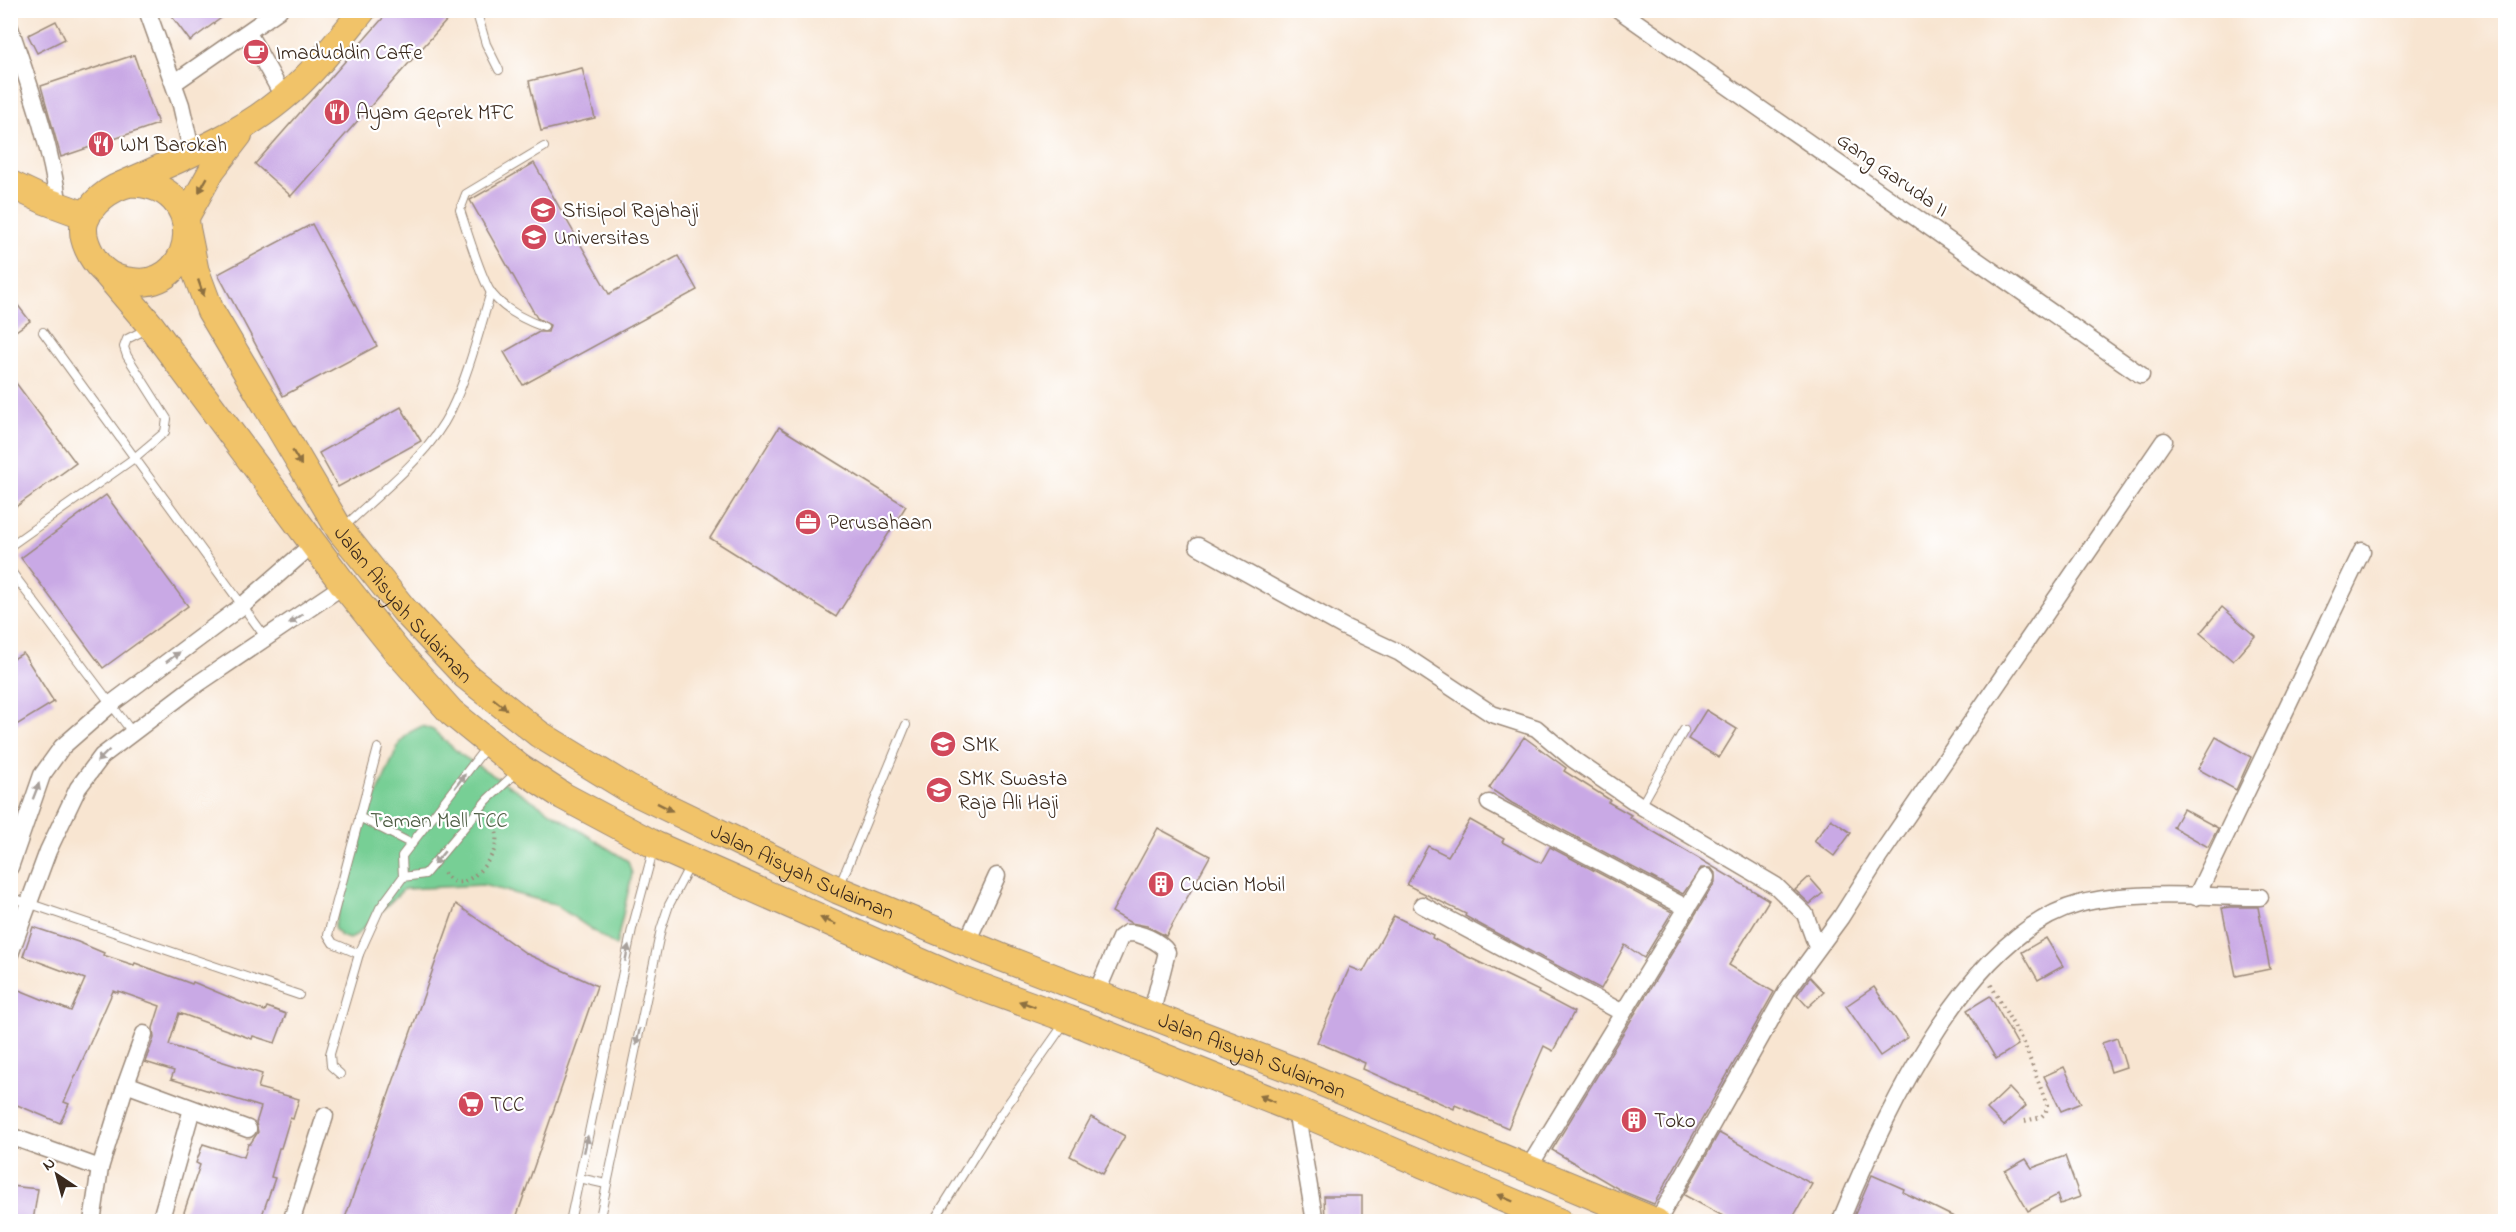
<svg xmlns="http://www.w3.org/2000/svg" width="2516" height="1232" font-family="'Indie Flower',sans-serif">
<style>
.green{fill:#77cf95;stroke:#597c5a;stroke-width:1.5}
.building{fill:#c9a9e5}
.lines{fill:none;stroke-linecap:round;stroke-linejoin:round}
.service-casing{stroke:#9a8878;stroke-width:10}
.minor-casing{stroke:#9a8878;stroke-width:19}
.primary-casing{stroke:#9a8878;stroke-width:28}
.trunk-casing{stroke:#9a8878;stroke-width:29}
.path{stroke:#9a8878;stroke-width:4;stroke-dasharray:1.5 4.5;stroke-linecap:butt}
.service{stroke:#fff;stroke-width:8}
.minor{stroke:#fff;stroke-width:16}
.primary{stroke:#f1c369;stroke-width:26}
.trunk{stroke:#f1c369;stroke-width:27}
.oneway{fill:#8d6f40}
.oneway2{fill:#a79f9a}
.labels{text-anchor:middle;stroke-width:4.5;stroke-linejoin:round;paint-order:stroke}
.poi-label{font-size:21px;fill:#3b2a1e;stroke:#fff;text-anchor:start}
.street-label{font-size:21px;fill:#3b2a1e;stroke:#fff}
.park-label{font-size:21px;fill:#4d5c42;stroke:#fff}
</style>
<rect width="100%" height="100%" fill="#fff"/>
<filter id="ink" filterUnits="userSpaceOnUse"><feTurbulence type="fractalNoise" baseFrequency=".0167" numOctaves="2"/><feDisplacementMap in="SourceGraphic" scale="12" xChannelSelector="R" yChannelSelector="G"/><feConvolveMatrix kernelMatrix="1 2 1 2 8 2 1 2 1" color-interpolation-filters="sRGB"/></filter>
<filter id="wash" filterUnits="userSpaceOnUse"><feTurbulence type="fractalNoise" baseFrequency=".008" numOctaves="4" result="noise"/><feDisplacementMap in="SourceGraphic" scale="24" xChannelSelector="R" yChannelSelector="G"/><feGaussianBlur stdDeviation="1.35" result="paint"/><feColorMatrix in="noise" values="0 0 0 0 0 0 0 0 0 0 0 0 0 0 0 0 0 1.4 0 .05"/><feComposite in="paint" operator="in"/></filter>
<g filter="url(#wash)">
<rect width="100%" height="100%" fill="#f8e5d1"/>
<polygon class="green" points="422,726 433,730 461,755 628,861 632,874 616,946 554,904 483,885 404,889 354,937 349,939 341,936 334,928 359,835 400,742 410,732"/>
<g id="blocks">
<g class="building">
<polygon points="167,10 232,10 190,41"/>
<polygon points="390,10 456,10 291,196 255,164"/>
<polygon points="56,21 65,39 37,53 28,35"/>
<polygon points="134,55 158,124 61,157 41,86"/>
<polygon points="582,68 595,118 541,131 529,81"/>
<polygon points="534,163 609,294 678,256 697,290 523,385 504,352 539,332 548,332 550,325 537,318 470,200"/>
<polygon points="312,224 377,346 283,396 218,274"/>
<polygon points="10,295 30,321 10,335"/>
<polygon points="10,375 76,463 10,511"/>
<polygon points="401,407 421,441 338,487 319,453"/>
<polygon points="779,427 906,506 836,617 710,538"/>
<polygon points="106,495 188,606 103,668 21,558"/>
<polygon points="2222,607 2255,636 2233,661 2200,633"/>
<polygon points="23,653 54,702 10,729 10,661"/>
<polygon points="1706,710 1737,729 1719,758 1688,739"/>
<polygon points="1524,737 1566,768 1564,771 1610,800 1608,802 1631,815 1629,817 1769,900 1729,965 1774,992 1654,1204 1622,1191 1552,1150 1715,882 1715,873 1711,868 1701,868 1683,894 1512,803 1489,788"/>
<polygon points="2216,737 2251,757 2236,790 2198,769"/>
<polygon points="2183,809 2218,828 2208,847 2173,827"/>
<polygon points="1831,819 1851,833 1834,856 1814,841"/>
<polygon points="1470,820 1504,839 1502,842 1541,863 1550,847 1672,912 1644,958 1625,945 1601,989 1483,926 1465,916 1466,914 1407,885 1428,846 1448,856"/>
<polygon points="1158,828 1210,856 1166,936 1147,926 1131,923 1112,912"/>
<polygon points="1809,877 1823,893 1810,904 1795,890"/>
<polygon points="456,904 527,954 597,986 515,1221 344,1221"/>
<polygon points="2230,907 2258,907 2270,969 2236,976 2222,908"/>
<polygon points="1394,916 1433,935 1432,938 1464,955 1539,991 1538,993 1574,1012 1553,1051 1544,1046 1508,1128 1455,1105 1454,1109 1363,1069 1365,1063 1317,1042 1350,967 1363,972"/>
<polygon points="33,927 78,942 104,953 103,955 134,965 135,963 192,984 193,982 243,1003 265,1011 267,1007 286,1014 275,1043 253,1036 252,1039 179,1013 169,1045 262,1074 258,1088 299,1099 293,1119 290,1118 281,1148 279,1148 271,1177 275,1178 260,1221 181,1221 200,1165 196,1163 203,1144 244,1157 248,1144 250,1144 258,1132 256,1123 261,1107 171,1079 174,1071 145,1062 154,1038 153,1028 160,1006 118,991 118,993 113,991 64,1102 69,1104 60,1123 10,1102 10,1004 17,989 71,1011 85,979 23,956"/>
<polygon points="2046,938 2063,966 2038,980 2022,952"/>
<polygon points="1810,977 1824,992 1808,1007 1797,995"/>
<polygon points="1874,987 1908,1037 1880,1056 1846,1006"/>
<polygon points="1990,996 2018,1045 1996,1059 1967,1010"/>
<polygon points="2117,1038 2126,1067 2111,1072 2102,1043"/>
<polygon points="2064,1067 2081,1103 2061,1111 2044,1076"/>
<polygon points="2009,1088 2026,1106 2004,1126 1987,1109"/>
<polygon points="1091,1117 1125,1136 1103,1174 1070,1156"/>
<polygon points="1719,1133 1812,1184 1791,1221 1732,1221 1684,1195"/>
<polygon points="2065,1156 2080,1197 2060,1204 2057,1195 2028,1211 2005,1171 2026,1159 2032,1168"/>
<polygon points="1872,1175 1904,1189 1903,1192 1962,1221 1852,1221"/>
<polygon points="10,1186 38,1189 33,1221 10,1221"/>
<polygon points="1324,1196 1362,1196 1362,1221 1325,1221"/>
</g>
</g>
</g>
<g filter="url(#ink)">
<use href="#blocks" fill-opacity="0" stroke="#9a8878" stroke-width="1.5"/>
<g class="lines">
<defs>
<g id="service">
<polyline points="476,10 486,44 499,70"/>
<path d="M544,327C524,320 506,311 492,294C482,282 466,228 460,210L466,194L544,147"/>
<polyline points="43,332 266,638"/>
<path d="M343,528C380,492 428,457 451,410C469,373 479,331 491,292"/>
<polyline points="10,546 133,459 165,432 167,419 127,356 124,347 127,339 147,329"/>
<polyline points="10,570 132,732"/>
<polyline points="1641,806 1684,730"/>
<polyline points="359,817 412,844"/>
<polyline points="403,877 425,874 487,800 518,771"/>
<polyline points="839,887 906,725"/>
<polyline points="10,897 299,995"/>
<polyline points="359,954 333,943 328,935 378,748"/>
<polyline points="340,1074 331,1066 330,1054 359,954 380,908 403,877 402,856 487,746"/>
<polyline points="579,1178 606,1184"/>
<polyline points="570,1222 632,929 654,847"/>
<polyline points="599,1222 661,929 669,905 690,865"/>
<polyline points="933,1222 998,1118 1066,1021"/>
</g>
<g id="minor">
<polyline points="147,10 181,105 192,154"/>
<polyline points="1619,10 2141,375"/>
<path d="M10,28C30,87 51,145 59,207"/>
<polyline points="248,33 284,98"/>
<polyline points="174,83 279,10"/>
<polyline points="1198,546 1344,627 1400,653 1492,714 1536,728 1574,760 1641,806 1776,886 1805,914 1817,947"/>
<polyline points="1489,803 1687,908"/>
<polyline points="10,867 42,775 62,747 111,704 242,606 313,544"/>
<polyline points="2196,897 2362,551"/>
<polyline points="1422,905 1623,1013"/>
<polyline points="966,944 997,876"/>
<polyline points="10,954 48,851 78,788 102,756 193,687 344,585"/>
<path d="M1096,994L1120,938L1127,933C1139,932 1160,941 1167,952L1151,1015"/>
<polyline points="126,1084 248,1129"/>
<polyline points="1296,1110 1315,1222"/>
<polyline points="10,1136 100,1168"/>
<polyline points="1529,1167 1706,877"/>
<polyline points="92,1222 100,1168 126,1084 144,1034"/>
<polyline points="160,1222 192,1109"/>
<polyline points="291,1222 325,1116"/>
<polyline points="1657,1222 1788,989 1841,917 1879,857 2164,441"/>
<path d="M1840,1222C1881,1122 1966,934 2079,904C2132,890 2205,897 2260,897"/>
</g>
<g id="primary">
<path d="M121,185C177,160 235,138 282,99C313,74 338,41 363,10"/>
<polyline points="185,219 212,170 239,135"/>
</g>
<g id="trunk">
<path d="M130,183C211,183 198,287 136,282C123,281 111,278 102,269C92,259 81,240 84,224C88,204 111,187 130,183Z"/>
<polyline points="10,184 46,201 87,216"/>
<path id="s1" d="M187,231L195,270L210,310L340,530L404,610L466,676L539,734L629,789L838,890L1003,958L1290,1069L1656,1222"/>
<polyline points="106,273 151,326 344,585 396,650 451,712 520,768 563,796 655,845 959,979 1068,1019 1296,1110 1559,1222"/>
</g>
</defs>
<use href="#service" class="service-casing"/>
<use href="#minor" class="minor-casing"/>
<use href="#primary" class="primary-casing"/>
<use href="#trunk" class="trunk-casing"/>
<g class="path">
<path d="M444,873C447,876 450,880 455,882C470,886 492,860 495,847C498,837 496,826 493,815"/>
<polyline points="1991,985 2025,1046 2047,1105 2046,1112 2041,1117 2021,1122"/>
</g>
<use href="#service" class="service"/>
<use href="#minor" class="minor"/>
<use href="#primary" class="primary"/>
<use href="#trunk" class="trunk"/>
</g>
<defs><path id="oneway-solid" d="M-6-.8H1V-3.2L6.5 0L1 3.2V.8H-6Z" transform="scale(1.5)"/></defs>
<g class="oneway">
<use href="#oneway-solid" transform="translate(203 185) rotate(120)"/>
<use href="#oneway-solid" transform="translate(201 288) rotate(71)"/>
<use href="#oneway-solid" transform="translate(297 458) rotate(59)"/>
<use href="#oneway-solid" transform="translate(500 704) rotate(39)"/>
<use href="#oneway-solid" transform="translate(665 807) rotate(27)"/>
<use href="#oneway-solid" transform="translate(828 921) rotate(-157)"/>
<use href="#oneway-solid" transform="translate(1027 1004) rotate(-160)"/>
<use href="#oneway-solid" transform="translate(1267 1099) rotate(-158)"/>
<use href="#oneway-solid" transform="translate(1505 1198) rotate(-157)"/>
</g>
<g class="oneway2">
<use href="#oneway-solid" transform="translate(296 619) rotate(145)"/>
<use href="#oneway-solid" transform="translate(173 657) rotate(-37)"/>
<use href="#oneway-solid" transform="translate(103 756) rotate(136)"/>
<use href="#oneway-solid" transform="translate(460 781) rotate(-53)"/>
<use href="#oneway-solid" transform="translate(36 791) rotate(-69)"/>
<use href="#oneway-solid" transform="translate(439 858) rotate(130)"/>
<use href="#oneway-solid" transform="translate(627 953) rotate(-78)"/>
<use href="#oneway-solid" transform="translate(638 1037) rotate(102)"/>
<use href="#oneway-solid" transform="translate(586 1144) rotate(-78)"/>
</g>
</g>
<defs>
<symbol id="cafe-disc" viewBox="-11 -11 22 22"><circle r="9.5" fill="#d1495b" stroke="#fff"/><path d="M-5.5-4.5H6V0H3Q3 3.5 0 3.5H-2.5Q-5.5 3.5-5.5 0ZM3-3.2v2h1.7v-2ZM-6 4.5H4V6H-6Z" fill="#fff"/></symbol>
<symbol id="restaurant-disc" viewBox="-11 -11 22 22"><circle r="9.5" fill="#d1495b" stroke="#fff"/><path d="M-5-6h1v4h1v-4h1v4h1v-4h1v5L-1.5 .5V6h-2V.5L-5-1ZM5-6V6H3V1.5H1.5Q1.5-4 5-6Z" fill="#fff"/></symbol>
<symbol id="university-disc" viewBox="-11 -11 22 22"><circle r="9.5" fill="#d1495b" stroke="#fff"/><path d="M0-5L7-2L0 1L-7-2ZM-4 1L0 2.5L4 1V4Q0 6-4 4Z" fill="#fff"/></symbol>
<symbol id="office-disc" viewBox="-11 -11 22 22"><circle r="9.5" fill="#d1495b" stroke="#fff"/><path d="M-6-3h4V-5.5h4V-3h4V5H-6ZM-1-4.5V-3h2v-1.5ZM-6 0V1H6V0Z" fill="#fff"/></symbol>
<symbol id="school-disc" viewBox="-11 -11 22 22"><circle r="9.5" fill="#d1495b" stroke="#fff"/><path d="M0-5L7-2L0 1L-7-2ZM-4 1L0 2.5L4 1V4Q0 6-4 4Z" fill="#fff"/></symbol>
<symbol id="building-disc" viewBox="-11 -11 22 22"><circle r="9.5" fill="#d1495b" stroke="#fff"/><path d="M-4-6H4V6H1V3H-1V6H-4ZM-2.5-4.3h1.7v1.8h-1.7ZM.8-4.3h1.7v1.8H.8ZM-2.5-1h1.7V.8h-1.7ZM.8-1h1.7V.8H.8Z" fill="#fff"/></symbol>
<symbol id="supermarket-disc" viewBox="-11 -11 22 22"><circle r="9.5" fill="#d1495b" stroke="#fff"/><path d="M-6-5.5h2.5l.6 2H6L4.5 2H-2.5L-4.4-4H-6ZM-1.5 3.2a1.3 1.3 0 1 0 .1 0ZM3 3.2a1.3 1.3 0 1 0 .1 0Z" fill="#fff"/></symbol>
</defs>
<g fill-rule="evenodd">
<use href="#cafe-disc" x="241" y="37" width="30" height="30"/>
<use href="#restaurant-disc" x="322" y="97" width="30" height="30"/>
<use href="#restaurant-disc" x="86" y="129" width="30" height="30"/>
<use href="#university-disc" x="528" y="195" width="30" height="30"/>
<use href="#university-disc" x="519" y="222" width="30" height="30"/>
<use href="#office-disc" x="793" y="507" width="30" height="30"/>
<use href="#school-disc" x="928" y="729" width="30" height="30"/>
<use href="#school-disc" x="924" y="775" width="30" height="30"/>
<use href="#building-disc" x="1146" y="869" width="30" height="30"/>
<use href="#supermarket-disc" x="456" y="1089" width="30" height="30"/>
<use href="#building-disc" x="1619" y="1105" width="30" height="30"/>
</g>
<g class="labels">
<g class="poi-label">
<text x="276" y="59">Imaduddin Caffe</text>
<text x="356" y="119">Ayam Geprek MFC</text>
<text x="120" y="151">WM Barokah</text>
<text x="562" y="217">Stisipol Rajahaji</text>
<text x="554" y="244">Universitas</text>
<text x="828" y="529">Perusahaan</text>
<text x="962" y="751">SMK</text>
<text x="958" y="785">SMK Swasta<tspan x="958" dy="24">Raja Ali Haji</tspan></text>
<text x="1180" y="891">Cucian Mobil</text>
<text x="490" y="1111">TCC</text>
<text x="1654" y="1127">Toko</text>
</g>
<g class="street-label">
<text transform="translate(1893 174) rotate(35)" y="7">Gang Garuda II</text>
<text dy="7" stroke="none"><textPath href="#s1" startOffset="436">Jalan Aisyah Sulaiman</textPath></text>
<text dy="7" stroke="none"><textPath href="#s1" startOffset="922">Jalan Aisyah Sulaiman</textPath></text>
<text dy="7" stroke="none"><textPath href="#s1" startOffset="1408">Jalan Aisyah Sulaiman</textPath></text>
</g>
<g class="park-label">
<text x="439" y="827">Taman Mall TCC</text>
</g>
</g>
<rect width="2516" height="1232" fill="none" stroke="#fff" stroke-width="36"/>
<g transform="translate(57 1175) rotate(324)" stroke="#ffffff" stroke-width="4.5" paint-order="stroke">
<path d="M0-4.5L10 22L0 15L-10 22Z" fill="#3b2a1e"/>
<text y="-9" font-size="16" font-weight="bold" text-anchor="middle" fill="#3b2a1e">N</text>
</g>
</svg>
